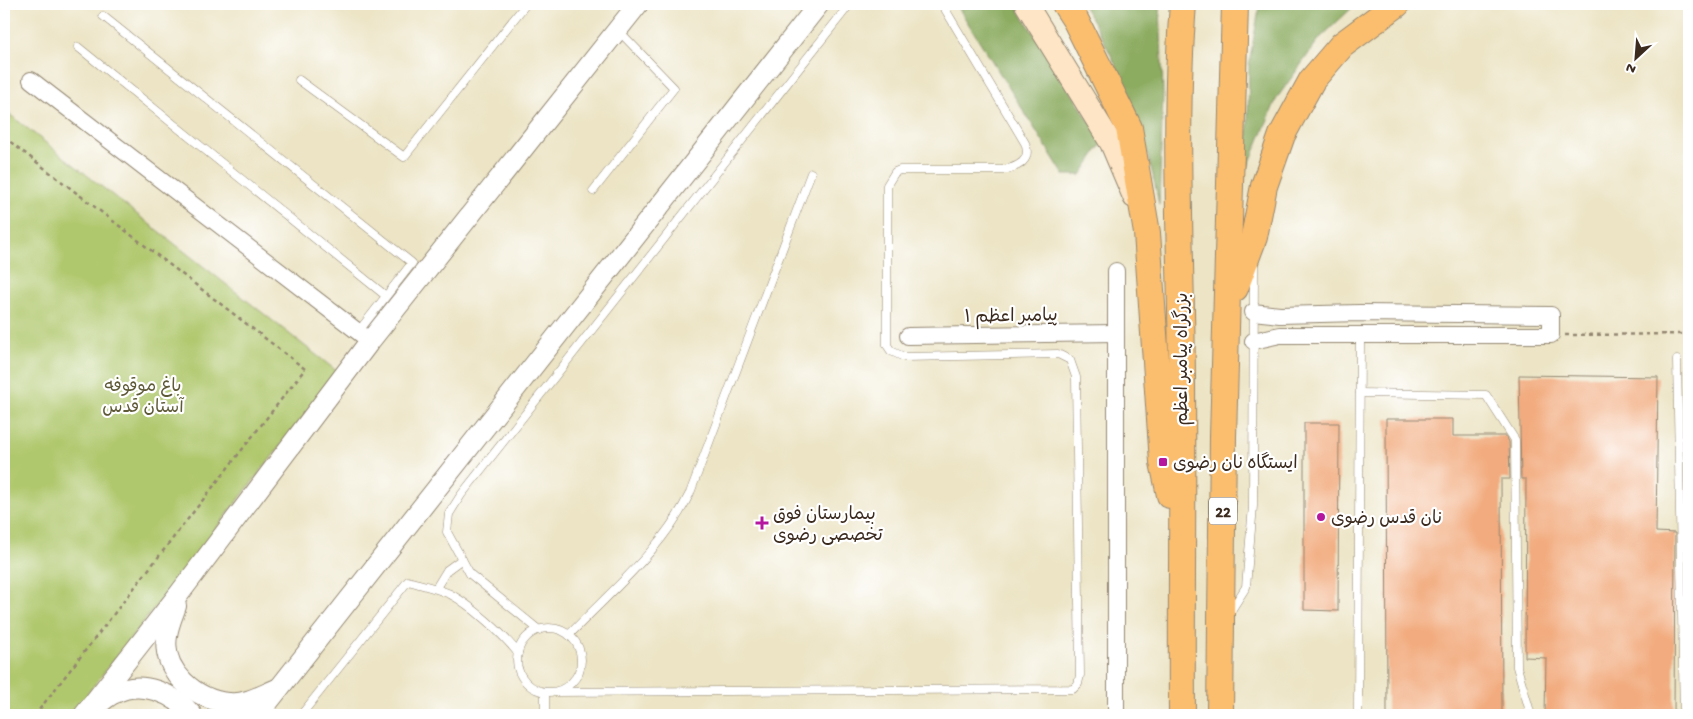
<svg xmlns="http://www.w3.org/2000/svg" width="1693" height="719" font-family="'Gochi Hand','Playpen Sans Arabic',sans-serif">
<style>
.green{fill:#b0c86d;stroke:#767946}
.forest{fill:#8cac60;stroke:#646b3f}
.building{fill:#f2ab7e}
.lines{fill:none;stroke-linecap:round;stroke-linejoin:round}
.service-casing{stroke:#948772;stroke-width:9}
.minor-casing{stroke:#948772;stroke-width:18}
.tertiary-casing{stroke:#948772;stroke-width:22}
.secondary-casing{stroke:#948772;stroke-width:24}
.trunk-casing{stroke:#948772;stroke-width:28}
.path{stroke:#948772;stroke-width:2.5;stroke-dasharray:4 4;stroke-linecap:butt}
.service{stroke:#fff;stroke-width:8}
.minor{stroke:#fff;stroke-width:16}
.tertiary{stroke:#fff;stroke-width:20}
.secondary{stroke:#fde5c5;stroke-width:22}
.trunk{stroke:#fbbe6e;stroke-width:26}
.poi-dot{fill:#b5179e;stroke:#fff;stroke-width:2}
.labels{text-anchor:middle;stroke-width:4.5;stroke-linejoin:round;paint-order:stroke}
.shield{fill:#fff;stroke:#766a62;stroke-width:1}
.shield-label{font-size:16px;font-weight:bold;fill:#3b2a1e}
.street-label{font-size:18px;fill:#3b2a1e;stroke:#fff}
.park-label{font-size:18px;fill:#5e5936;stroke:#fff}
.poi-label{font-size:18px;fill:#3b2a1e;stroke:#fff;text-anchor:start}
</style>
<rect width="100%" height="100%" fill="#fff"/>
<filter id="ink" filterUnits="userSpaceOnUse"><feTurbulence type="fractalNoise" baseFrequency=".02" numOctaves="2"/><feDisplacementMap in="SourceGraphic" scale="10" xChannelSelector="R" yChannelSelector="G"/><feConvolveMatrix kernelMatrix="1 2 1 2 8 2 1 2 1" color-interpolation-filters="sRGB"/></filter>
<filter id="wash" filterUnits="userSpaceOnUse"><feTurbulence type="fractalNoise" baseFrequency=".0096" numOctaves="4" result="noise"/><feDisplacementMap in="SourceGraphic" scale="20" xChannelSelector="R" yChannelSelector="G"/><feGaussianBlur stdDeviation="1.12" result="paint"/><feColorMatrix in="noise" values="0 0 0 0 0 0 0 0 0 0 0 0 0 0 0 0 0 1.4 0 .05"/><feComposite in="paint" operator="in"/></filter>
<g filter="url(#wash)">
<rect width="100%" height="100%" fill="#ece4c5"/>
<polygon class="green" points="4,110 338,372 71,715 4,715"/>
<g class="forest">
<polygon points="956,4 1015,4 1103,142 1081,175 1064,175"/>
<path d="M1082,4H1160L1163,94L1159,205C1146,134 1122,65 1082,4Z"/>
<polygon points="1260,4 1356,4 1320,38 1277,98 1247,169 1249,64"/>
</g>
<g id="blocks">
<g class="building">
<polygon points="1519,375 1658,377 1656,532 1675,533 1674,715 1545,715 1546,658 1525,657 1526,479 1521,479"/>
<polygon points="1386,419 1453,419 1453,436 1506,436 1509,442 1510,479 1501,479 1502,715 1387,715"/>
<polygon points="1304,423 1339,423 1338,611 1304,610"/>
</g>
</g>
</g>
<g filter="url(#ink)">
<use href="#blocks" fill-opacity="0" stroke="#948772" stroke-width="1"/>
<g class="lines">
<defs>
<g id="service">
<polyline points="103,16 412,263 358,332"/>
<polyline points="78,47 386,296"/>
<polyline points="299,80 404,157 526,4"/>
<polyline points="593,191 674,88 618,30"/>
<polyline points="1677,360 1684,715"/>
<polyline points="1360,393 1486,395 1515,440 1517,667 1531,715"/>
<polyline points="436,588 447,570 462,559"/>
<polyline points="1230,612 1246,587 1253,506 1254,266"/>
<circle cx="549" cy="660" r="32"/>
<polyline points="539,630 470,574 447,532 449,514 461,495 850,4"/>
<path d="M569,635C612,590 663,549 690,493L811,173"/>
<path d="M555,692L1073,689L1078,684L1080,675L1076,377L1070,360L1058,354L904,357L891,351L887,345V185L895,172L900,170H1003C1018,167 1032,161 1025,143L942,4"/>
<path d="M301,715L408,581C422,585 436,588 450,594C471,605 503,634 518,653"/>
<polyline points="545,715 545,692"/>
<polyline points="1358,715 1360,339"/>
</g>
<g id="minor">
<polyline points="31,80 370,341"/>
<polyline points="1116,271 1116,715"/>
<polyline points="908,336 1116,333"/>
<polyline points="1253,341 1280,335 1551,335 1551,315 1360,313 1280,315 1253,312"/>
</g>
<g id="tertiary">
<path d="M176,606C173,615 168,626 167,636C161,671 196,700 229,703C245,705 262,695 277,689"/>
<path d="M99,704C104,700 109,695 115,693C142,679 175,694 192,715"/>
<polyline points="84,715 179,594 370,341 638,4"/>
<polyline points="258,715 819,4"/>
</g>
<polyline id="secondary" points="1026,4 1111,143 1134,197"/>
<g id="trunk">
<polyline points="1065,4 1076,21 1129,128 1147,233 1163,462 1170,495"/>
<polyline points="1235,288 1254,237 1264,186 1282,135 1312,80 1342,45 1397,4"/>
<path d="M1182,715C1181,580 1184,445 1181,310C1179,208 1175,106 1183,4"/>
<polyline points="1220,715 1223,437 1235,4"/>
</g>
</defs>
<use href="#service" class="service-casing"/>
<use href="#minor" class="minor-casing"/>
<use href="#tertiary" class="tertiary-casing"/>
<use href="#secondary" class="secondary-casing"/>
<use href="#trunk" class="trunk-casing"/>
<g class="path">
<polyline points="4,137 305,369 35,715"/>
<polyline points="1565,335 1689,334"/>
</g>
<use href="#service" class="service"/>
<use href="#minor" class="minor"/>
<use href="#tertiary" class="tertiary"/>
<use href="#secondary" class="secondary"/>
<use href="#trunk" class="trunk"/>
</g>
</g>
<g class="poi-dot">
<rect x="1158" y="457" width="10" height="10" rx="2.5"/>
<circle cx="1321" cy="517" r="5"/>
<path d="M759.5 515.5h5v5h5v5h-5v5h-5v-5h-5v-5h5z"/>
</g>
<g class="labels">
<rect class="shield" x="1209" y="497.5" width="28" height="27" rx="4"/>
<g class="shield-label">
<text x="1223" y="517">22</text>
</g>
<g class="street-label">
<text transform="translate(1011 315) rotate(-1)" y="6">پیامبر اعظم ۱</text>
<text transform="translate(1181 359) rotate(-90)" y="6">بزرگراه پیامبر اعظم</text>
</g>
<g class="park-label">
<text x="143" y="391">باغ موقوفه<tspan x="143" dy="21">آستان قدس</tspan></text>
</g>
<g class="poi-label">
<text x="1173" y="468">ایستگاه نان رضوی</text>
<text x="773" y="519">بیمارستان فوق<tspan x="773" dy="21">تخصصی رضوی</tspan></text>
<text x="1331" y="523">نان قدس رضوی</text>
</g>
</g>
<rect width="1693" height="719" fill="none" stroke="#fff" stroke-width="20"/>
<g transform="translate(1636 58) rotate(206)" stroke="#ffffff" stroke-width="4" paint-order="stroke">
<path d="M0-4L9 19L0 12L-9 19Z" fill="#3b2a1e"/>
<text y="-8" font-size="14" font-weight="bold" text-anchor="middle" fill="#3b2a1e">N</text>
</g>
</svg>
